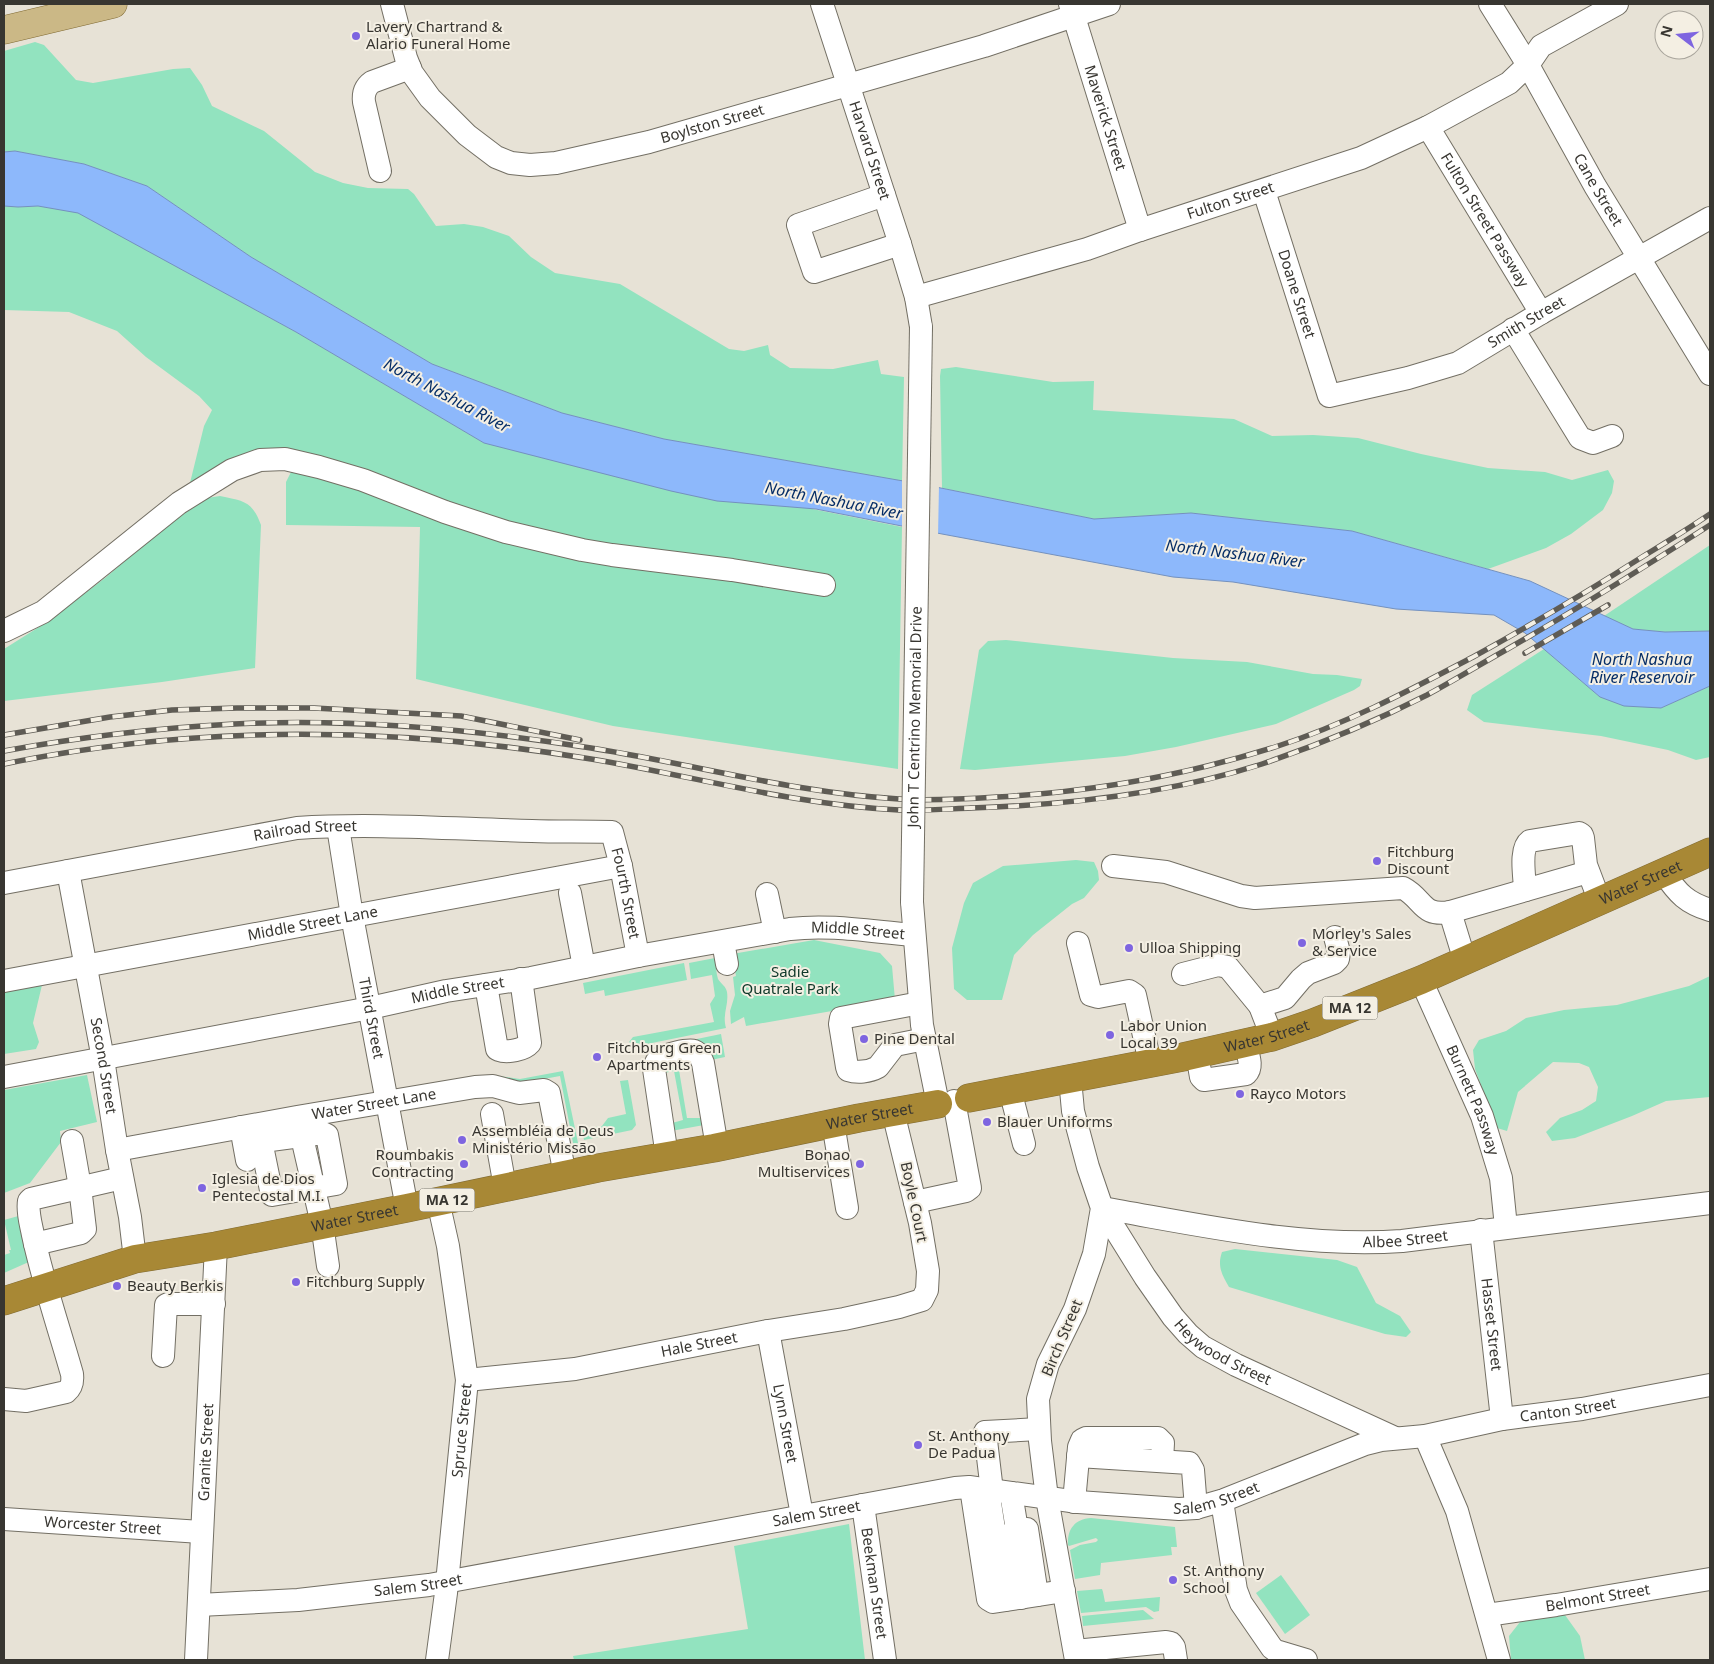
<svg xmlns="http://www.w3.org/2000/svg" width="1714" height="1664" font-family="'Noto Sans',sans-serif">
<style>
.green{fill:#92e3bf}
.water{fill:#8db8fb;stroke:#7491be}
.pier{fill:#e7e2d6}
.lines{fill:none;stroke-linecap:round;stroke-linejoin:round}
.minor-casing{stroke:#736f64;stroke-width:24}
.major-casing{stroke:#816b34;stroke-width:29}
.highway-casing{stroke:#816b34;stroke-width:29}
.minor{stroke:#fff;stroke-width:22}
.major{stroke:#cbb886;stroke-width:28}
.highway{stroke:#a88835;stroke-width:28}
.rail-casing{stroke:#5f5c55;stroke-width:5.5}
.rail{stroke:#f4efe3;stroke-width:4;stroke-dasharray:11;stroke-linecap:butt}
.minor-bridge-casing{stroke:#736f64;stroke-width:24;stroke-linecap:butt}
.minor-bridge{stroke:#fff;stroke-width:22}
.poi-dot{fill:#7e65e0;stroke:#f4efe3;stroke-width:2}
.labels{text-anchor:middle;stroke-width:4;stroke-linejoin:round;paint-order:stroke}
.shield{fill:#f4efe3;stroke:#706e66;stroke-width:1}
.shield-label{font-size:14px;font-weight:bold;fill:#383631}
.poi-label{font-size:15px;fill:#383631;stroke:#f4efe3;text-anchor:start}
.street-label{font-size:15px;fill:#383631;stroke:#f4efe3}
.park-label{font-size:15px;fill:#0e3829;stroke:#f4efe3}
.water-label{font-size:16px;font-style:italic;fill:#062e67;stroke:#f4efe3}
</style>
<rect width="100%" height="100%" fill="#e7e2d6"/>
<g class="green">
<polygon points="35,42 44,45 76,80 93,83 173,69 190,68 202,85 212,106 264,131 315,172 343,183 368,188 408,189 414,194 436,226 464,224 483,227 509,236 531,257 555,273 620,284 729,349 744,351 768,345 770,355 790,368 833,369 878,360 881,374 904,377 902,481 664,439 562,413 432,364 251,257 147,186 84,164 15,151 4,152 4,51"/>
<polygon points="4,206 18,207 38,206 78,212 296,332 484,443 902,527 898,769 613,726 416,679 420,527 286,525 286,482 293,468 533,533 301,451 278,449 189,487 204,426 212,410 199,396 146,357 117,331 69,312 4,310"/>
<polygon points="956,367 1053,382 1094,381 1093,410 1234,419 1272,436 1313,435 1358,438 1421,454 1488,468 1545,472 1572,480 1608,470 1614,481 1612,493 1603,510 1571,534 1546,548 1488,569 1352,531 1191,513 1094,519 942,488 940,376 941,369"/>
<path d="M220,496C244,501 252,501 261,525L255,668L162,682L4,701V649L47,622L105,578L165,527L207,498Z"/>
<polygon points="1710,545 1710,631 1665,632 1633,629 1604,616"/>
<polygon points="1006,640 1173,658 1247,662 1313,674 1337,675 1362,679 1360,686 1354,690 1276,724 1176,747 1125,756 975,770 960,769 979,650 988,641"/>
<polygon points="1544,649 1600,697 1661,708 1710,686 1710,757 1696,760 1668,750 1601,736 1484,722 1467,710 1472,695"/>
<polygon points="1076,860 1094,862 1098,871 1099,880 1084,898 1072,904 1033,935 1014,955 1002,1000 967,1000 954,989 952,948 964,903 973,883 1003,866"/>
<polygon points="814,940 880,953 892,966 895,1000 746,1026 744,1017 731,1024 730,1011 735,995 733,977 736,976 732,954"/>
<path d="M715,958C716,965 716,973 718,979C721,984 726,986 727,992C729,1005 722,1014 726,1028L637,1046L629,1042L633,1037L714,1022L710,1004L715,996L712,975L691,979L689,963Z"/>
<polygon points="684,963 687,980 605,996 604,990 585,994 583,983"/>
<polygon points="1710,976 1710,1097 1666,1101 1632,1116 1575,1138 1552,1141 1546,1132 1560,1118 1582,1110 1596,1101 1598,1087 1589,1067 1579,1063 1553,1062 1518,1092 1507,1131 1497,1128 1475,1069 1473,1050 1479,1040 1506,1031 1526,1018 1564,1010 1617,1005 1689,986"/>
<polygon points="36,981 42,985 33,1023 39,1042 36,1049 4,1054 4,986"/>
<polygon points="721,1034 725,1057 711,1060 692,1040"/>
<polygon points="685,1062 690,1065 689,1068 679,1070 687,1118 701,1118 704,1125 671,1131 672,1123 683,1120 674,1071 664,1073 664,1068"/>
<polygon points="563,1071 578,1143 574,1148 560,1076 522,1083 491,1075 520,1079"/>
<polygon points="87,1075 97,1122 60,1131 61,1142 30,1183 4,1193 4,1090"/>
<polygon points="628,1080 636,1125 632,1130 584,1140 582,1129 602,1126 608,1118 626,1114 620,1081"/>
<polygon points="22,1215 31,1261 4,1273 4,1255 10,1253 9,1250 11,1250 4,1220"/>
<path d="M1235,1249L1337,1260L1357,1267L1376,1303L1400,1316L1411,1332L1406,1337L1385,1334L1229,1287C1222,1275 1217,1266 1222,1252Z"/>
<path d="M1091,1518L1175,1527L1177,1547H1171L1172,1555L1101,1563L1100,1575L1075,1579L1070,1550L1080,1545L1096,1542L1098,1540L1096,1538L1069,1546L1068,1545C1067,1529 1075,1519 1091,1518Z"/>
<polygon points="849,1524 865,1660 574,1660 573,1656 748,1629 734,1546"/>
<polygon points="1281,1575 1310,1615 1285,1634 1256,1593"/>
<polygon points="1102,1589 1103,1592 1105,1602 1160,1597 1159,1611 1154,1612 1146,1607 1081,1613 1077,1591"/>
<polygon points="1143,1610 1154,1619 1083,1626 1082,1616"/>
<polygon points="1551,1613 1565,1615 1580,1636 1585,1660 1511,1660 1509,1636 1520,1622"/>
</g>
<polygon class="water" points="15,151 84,164 147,186 251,257 432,364 562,413 664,439 926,485 1094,519 1191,513 1352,531 1530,581 1633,629 1665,632 1710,631 1710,686 1661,708 1624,706 1600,697 1525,633 1494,615 1396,609 1233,582 1173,577 942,534 816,509 717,501 671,491 484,443 296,332 78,213 38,206 18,207 4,206 4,152"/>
<polygon class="pier" points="902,478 939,485 938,536 902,529"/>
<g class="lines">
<defs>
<g id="minor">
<path id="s1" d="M392,4L406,58L412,73L430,98L467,135L496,157L511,163L530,165L556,163L649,142L984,46L1109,4"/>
<path id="s2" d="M822,4L900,244L916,297L921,327"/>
<path id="s3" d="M1070,4L1140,230"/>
<path id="s4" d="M1490,4L1528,65L1595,186L1710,374"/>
<path id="s5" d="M1428,127L1541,313"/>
<path d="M380,171L364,102C363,94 365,87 372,82L410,68"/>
<path id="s6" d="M1264,191L1329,396L1408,378L1458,363L1541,313L1710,218"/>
<polyline points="884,195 798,225 814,272 900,244"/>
<path id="s7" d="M916,297L1087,249L1140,230L1361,158L1428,127L1509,83L1528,65L1541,46L1617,4"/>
<polyline points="1513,329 1580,438 1593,443 1612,436"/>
<polyline points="4,631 43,612 179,503 232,470 260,460 285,459 319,467 363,480 445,512 506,532 582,550 612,555 732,570 824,585"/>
<path id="s8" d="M338,827L352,916L407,1208"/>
<path d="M1113,866L1166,872L1241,896L1255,898L1403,888C1424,899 1421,917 1450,912"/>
<path id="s9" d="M68,871L103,1059L117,1150L130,1217L135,1259"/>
<path d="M1664,873C1678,894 1687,903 1710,910"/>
<path id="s10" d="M4,883L297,828C375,823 454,829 532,831C558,832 585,831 612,832L621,866L638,956"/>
<path d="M1525,890C1525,878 1519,849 1530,841L1579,833L1582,835L1583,838L1586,865L1600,902"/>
<polyline points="570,893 584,967"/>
<polyline points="767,894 775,932"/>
<polyline points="912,902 922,1025 938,1104"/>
<polyline points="723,942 727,964"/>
<polyline points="1078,943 1091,995 1098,997 1129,991 1135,995 1150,1063"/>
<polyline points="1465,961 1450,912 1588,872"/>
<polyline points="1183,974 1218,965 1228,967 1260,1006 1272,1037"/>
<path id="s11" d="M1421,980L1482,1116L1501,1178L1506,1227"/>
<path id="s12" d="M4,981L621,866"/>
<path d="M486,985L497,1049L499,1050C507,1053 524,1050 530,1043L521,979"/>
<path d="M920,1003L841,1018L840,1024L847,1067L848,1070C857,1073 869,1072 878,1067L895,1045L925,1039"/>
<polyline points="1260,1006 1285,998 1301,979 1308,973 1334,963 1338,959 1339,952 1335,937"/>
<path d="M1197,1054L1201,1077L1204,1080L1246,1074C1254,1066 1247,1053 1245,1043"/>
<path id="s13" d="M4,1077L370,1008L446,991L531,978L638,956L790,929C831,924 873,932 914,935"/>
<polyline points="1070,1079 1073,1111 1088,1167 1102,1208 1094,1254 1075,1309 1048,1364 1038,1399 1040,1441 1047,1498 1076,1660"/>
<polyline points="1010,1090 1024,1144"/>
<polyline points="492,1114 505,1187"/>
<polyline points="298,1120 322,1224 328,1266"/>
<polyline points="833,1123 847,1208"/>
<polyline points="241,1127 247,1160"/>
<polygon points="323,1133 327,1135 336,1184 272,1195 262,1146 263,1141"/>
<path id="s14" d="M117,1150L297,1117L475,1087L493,1086L519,1093L544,1090L549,1093L565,1175"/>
<path d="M667,1156L654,1069C655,1065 655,1062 659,1059C663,1055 688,1049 694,1051C699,1053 701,1058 703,1063L717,1147"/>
<polyline points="915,1202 966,1191 970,1188 954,1101"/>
<path id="s15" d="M1102,1208C1201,1225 1301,1248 1402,1241L1710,1203"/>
<path id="s16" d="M1102,1208L1145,1277L1173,1317L1188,1334L1203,1347L1236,1365L1395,1438"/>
<path id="s17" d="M1481,1230L1502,1419"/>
<polyline points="35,1244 81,1233 85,1229 80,1187 72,1141"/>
<path id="s18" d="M768,1331L802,1515"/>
<polyline points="163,1356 166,1305 168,1304 214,1304"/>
<path id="s19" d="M467,1380L575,1369L768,1331L844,1319L899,1307L922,1300L927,1290L928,1271L920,1223L893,1112"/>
<path d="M4,1399L26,1401L66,1392C72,1387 73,1382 72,1374C59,1328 43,1282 33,1235C31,1224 27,1212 29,1201L31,1199L122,1178"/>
<polyline points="1425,1436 1457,1511 1499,1660"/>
<polyline points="1078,1456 1189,1463 1193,1470 1196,1508"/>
<polyline points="971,1488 988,1599 993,1602 1064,1591"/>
<polyline points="988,1490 1005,1600"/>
<polyline points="992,1491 985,1432 1039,1429"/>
<polyline points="1011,1493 1020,1548"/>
<polyline points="1222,1501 1236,1590 1241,1603 1272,1648 1276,1651 1306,1660"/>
<polyline points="1074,1502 1079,1447 1082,1440 1086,1438 1158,1438 1163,1443 1162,1461"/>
<path id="s20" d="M863,1505L885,1660"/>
<path id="s21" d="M4,1519L201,1532"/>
<polyline points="1027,1529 1037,1595"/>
<polyline points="1010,1534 1021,1598"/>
<path id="s22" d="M199,1605L298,1600L429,1585L955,1488L969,1487L1078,1502L1179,1509L1196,1508L1224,1500L1365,1444L1381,1440L1425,1436L1502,1419L1582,1409L1710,1385"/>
<path id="s23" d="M1487,1615L1556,1605L1710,1579"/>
<polyline points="1075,1651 1166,1642 1171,1643 1174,1647 1176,1660"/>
<path id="s24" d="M196,1660L216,1246"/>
<path id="s25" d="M437,1660L446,1593L467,1380L448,1246L438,1201"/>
</g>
<polyline id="major" points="4,30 113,4"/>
<g id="highway">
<path id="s26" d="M969,1098L1183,1057L1272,1037L1313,1023L1421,980L1710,852"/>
<path id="s27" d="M4,1301L135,1259L216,1246L407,1208L598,1168L714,1148L859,1118L938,1104"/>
</g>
</defs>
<use href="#minor" class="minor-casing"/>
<use href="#major" class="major-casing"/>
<use href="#highway" class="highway-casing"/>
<use href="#minor" class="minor"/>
<use href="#major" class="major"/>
<use href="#highway" class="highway"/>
<defs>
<g id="rail">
<polyline points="1525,653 1608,605"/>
<polyline points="4,735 110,717 172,710 237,708 314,708 461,716 580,740"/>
<path d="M4,751C80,737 157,728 234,724C353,718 473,729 591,748C693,764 795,793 899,799C932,801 965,799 997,797C1093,792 1187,775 1278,746C1346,724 1410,690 1473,657C1531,625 1587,592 1642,557C1665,543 1688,529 1710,514"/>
<path d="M4,764C197,724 397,727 591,759C693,776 795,805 899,810C923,811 947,809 971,808C1068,805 1169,794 1262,764C1318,745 1374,722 1427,695C1453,681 1479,665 1504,651C1574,611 1643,568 1710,525"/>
</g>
</defs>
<use href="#rail" class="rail-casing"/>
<use href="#rail" class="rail"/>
<defs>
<g id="minor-bridge">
<path id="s28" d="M912,902L921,327"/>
</g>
</defs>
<use href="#minor-bridge" class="minor-bridge-casing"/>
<use href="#minor-bridge" class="minor-bridge"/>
</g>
<g class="poi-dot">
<circle cx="356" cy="36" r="5"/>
<circle cx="1377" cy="861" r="5"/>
<circle cx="1302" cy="943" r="5"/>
<circle cx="1129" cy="948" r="5"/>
<circle cx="1110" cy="1035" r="5"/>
<circle cx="864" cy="1039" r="5"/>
<circle cx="597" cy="1057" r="5"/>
<circle cx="1240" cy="1094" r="5"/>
<circle cx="987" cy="1122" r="5"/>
<circle cx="462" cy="1140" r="5"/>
<circle cx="464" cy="1164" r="5"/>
<circle cx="860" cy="1164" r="5"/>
<circle cx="202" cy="1188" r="5"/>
<circle cx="296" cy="1282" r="5"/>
<circle cx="117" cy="1286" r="5"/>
<circle cx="918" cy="1445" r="5"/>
<circle cx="1173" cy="1580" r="5"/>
</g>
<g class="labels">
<g class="shield">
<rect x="1322.5" y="996.5" width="55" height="23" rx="4"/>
<rect x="419.5" y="1188.5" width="55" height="23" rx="4"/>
</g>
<g class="shield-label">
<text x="1350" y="1013">MA 12</text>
<text x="447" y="1205">MA 12</text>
</g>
<g class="poi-label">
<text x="366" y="32">Lavery Chartrand &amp;<tspan x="366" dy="17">Alario Funeral Home</tspan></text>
<text x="1387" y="857">Fitchburg<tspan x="1387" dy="17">Discount</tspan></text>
<text x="1312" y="939">Morley's Sales<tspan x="1312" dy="17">&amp; Service</tspan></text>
<text x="1139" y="953">Ulloa Shipping</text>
<text x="1120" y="1031">Labor Union<tspan x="1120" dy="17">Local 39</tspan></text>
<text x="874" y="1044">Pine Dental</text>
<text x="607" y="1053">Fitchburg Green<tspan x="607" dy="17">Apartments</tspan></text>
<text x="1250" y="1099">Rayco Motors</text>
<text x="997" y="1127">Blauer Uniforms</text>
<text x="472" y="1136">Assembléia de Deus<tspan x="472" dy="17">Ministério Missão</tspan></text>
<text x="454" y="1160" text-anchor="end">Roumbakis<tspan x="454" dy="17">Contracting</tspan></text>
<text x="850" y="1160" text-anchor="end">Bonao<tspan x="850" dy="17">Multiservices</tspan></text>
<text x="212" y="1184">Iglesia de Dios<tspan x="212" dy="17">Pentecostal M.I.</tspan></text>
<text x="306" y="1287">Fitchburg Supply</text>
<text x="127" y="1291">Beauty Berkis</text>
<text x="928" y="1441">St. Anthony<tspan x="928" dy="17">De Padua</tspan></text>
<text x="1183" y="1576">St. Anthony<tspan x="1183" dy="17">School</tspan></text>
</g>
<g class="street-label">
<text dy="5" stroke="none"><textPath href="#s3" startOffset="119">Maverick Street</textPath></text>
<text dy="5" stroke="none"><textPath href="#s1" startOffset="414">Boylston Street</textPath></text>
<text dy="5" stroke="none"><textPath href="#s2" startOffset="154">Harvard Street</textPath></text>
<text dy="5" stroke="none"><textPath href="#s4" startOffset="215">Cane Street</textPath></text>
<text dy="5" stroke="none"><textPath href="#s7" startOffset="329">Fulton Street</textPath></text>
<text dy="5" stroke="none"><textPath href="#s5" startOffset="109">Fulton Street Passway</textPath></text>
<text dy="5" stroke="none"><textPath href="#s6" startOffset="108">Doane Street</textPath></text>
<text dy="5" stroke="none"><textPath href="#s6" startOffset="428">Smith Street</textPath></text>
<text dy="5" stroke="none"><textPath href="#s28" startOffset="185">John T Centrino Memorial Drive</textPath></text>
<text dy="5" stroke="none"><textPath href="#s10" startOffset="306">Railroad Street</textPath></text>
<text dy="5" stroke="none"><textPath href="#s26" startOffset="709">Water Street</textPath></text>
<text dy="5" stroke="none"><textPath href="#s10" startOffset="676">Fourth Street</textPath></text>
<text dy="5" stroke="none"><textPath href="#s12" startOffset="314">Middle Street Lane</textPath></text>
<text dy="5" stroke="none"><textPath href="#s13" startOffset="868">Middle Street</textPath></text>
<text dy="5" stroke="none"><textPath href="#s13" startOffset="462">Middle Street</textPath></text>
<text dy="5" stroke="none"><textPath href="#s8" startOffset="194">Third Street</textPath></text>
<text dy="5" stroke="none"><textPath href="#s26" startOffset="304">Water Street</textPath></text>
<text dy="5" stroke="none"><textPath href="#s9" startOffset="198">Second Street</textPath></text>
<text dy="5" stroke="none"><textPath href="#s11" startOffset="131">Burnett Passway</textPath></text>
<text dy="5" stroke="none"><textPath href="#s14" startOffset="261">Water Street Lane</textPath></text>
<text dy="5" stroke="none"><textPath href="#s27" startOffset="886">Water Street</textPath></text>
<text transform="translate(914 1202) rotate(78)" y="5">Boyle Court</text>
<text dy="5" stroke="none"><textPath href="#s27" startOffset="361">Water Street</textPath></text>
<text dy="5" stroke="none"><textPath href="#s15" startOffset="306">Albee Street</textPath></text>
<text dy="5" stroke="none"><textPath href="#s17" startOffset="95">Hasset Street</textPath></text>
<text transform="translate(1062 1338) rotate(-67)" y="5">Birch Street</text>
<text dy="5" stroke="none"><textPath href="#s19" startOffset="235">Hale Street</textPath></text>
<text dy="5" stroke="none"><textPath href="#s16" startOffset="192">Heywood Street</textPath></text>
<text dy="5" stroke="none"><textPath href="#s22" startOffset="1395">Canton Street</textPath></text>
<text dy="5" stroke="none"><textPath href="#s18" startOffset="94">Lynn Street</textPath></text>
<text dy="5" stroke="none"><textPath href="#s25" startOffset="231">Spruce Street</textPath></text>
<text dy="5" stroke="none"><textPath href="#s24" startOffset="208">Granite Street</textPath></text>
<text dy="5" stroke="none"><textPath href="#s22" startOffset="1030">Salem Street</textPath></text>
<text dy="5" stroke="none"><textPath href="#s22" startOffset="625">Salem Street</textPath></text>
<text dy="5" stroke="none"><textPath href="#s21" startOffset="99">Worcester Street</textPath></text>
<text dy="5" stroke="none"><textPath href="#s20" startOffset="79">Beekman Street</textPath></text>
<text dy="5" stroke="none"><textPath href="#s22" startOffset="220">Salem Street</textPath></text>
<text dy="5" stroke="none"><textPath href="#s23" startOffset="112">Belmont Street</textPath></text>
</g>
<g class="park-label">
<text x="790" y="977">Sadie<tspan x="790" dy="17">Quatrale Park</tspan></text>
</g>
<g class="water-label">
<text transform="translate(447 395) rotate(28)" y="6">North Nashua River</text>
<text transform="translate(834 500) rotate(11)" y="6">North Nashua River</text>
<text transform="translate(1235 553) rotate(7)" y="6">North Nashua River</text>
<text x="1642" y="665">North Nashua<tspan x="1642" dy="18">River Reservoir</tspan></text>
</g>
</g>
<rect width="1714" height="1664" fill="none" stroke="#383631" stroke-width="10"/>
<g transform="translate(1679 35) rotate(286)"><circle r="24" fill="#f4efe3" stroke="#a9a59c"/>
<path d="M0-4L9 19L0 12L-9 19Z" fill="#7e65e0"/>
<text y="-8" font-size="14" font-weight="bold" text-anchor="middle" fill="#383631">N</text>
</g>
</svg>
